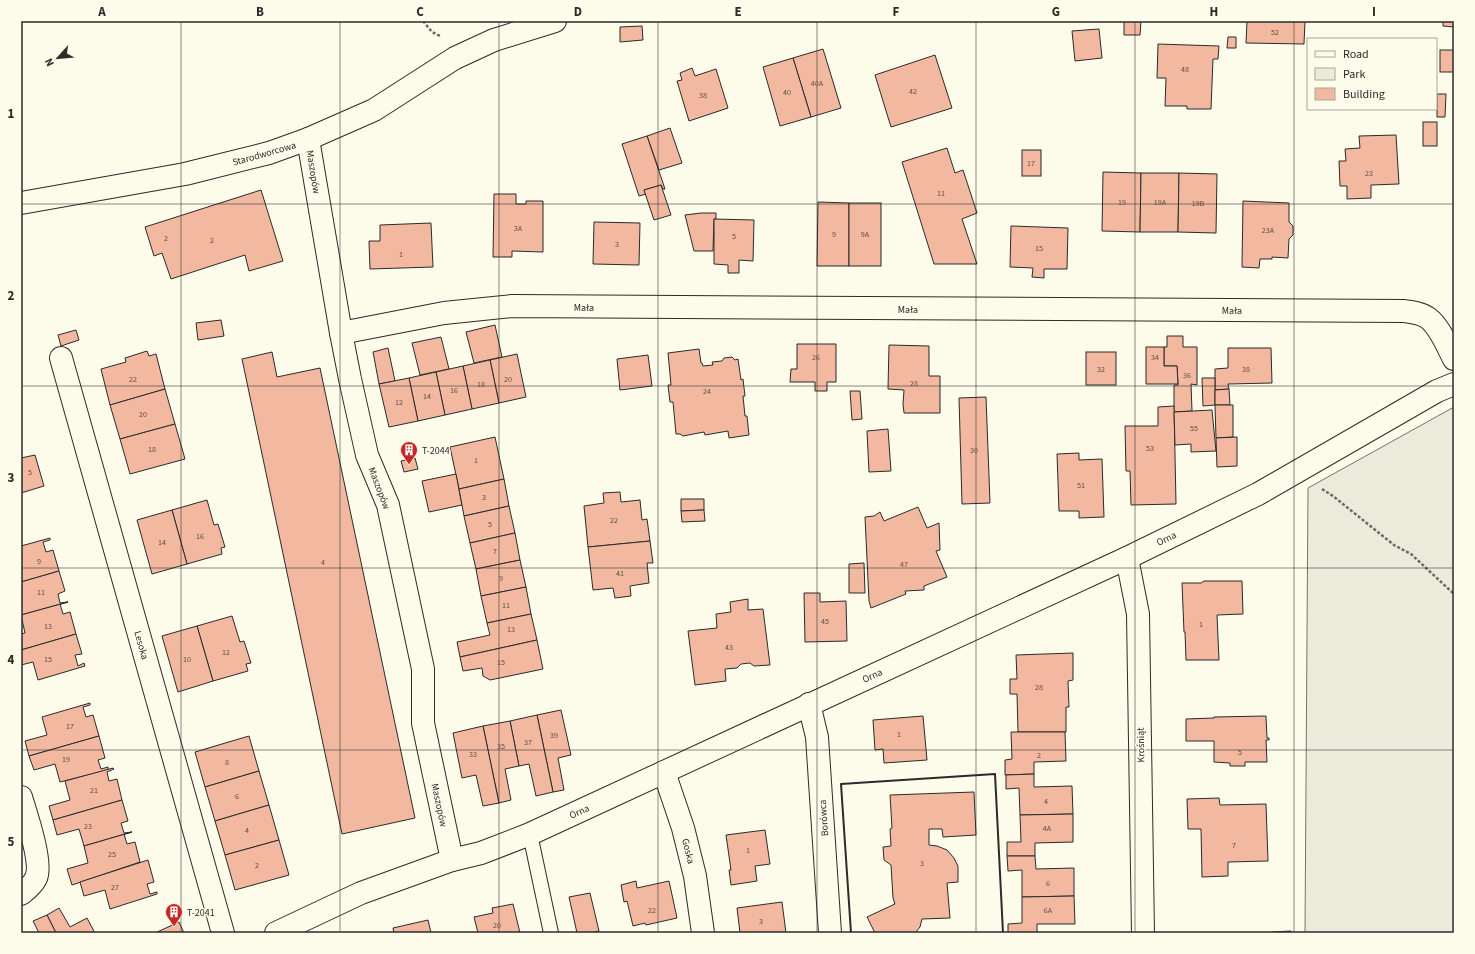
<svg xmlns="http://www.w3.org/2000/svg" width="1475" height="954" font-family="'Source Sans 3',sans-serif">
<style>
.green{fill:#ecebdb;stroke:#74746e}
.building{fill:#f2b8a0;stroke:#2b2b2b}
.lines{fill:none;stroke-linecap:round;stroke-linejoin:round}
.service-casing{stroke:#2b2b2b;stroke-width:16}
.minor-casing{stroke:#2b2b2b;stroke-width:24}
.path{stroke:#6a6964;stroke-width:2.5;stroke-dasharray:3 2;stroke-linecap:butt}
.service{stroke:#fdfbea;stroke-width:14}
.minor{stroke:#fdfbea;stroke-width:22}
.wall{stroke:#2b2b2b;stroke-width:2}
.grid{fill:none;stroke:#2b2b2b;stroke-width:1;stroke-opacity:0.55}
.labels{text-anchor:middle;stroke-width:3;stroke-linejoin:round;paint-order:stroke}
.number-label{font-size:8px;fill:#5d4e48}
.street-label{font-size:10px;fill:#2b2b2b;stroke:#fdfbea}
.poi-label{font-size:10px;fill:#2b2b2b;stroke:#fdfbea;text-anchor:start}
.neatline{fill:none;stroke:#2b2b2b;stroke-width:1.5}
.grid-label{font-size:13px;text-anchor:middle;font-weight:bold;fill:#2b2b2b}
</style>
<rect width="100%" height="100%" fill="#fdfbea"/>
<polygon class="green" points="1454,407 1454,933 1305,933 1308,488"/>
<g class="building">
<polygon points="1124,21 1141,21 1140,35 1124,35"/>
<polygon points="1247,21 1305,21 1304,44 1246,43"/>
<polygon points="1443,21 1454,21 1454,27 1443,26"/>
<polygon points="642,26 643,40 620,42 620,27"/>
<polygon points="1099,29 1102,58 1075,61 1072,31"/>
<polygon points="1228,37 1236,37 1236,48 1227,48"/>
<polygon points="1158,44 1219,46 1218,59 1213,59 1211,109 1187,109 1187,106 1165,106 1166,78 1157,78"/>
<polygon points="823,49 841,108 811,117 793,58"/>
<rect x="1440" y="50" width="14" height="22"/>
<polygon points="935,55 952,108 891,127 875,75"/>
<polygon points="793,58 811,117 780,126 763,67"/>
<polygon points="692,68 695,76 716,69 728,108 689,121 677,81 682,80 680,73"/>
<polygon points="1437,94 1446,94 1445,117 1437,117"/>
<rect x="1423" y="122" width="14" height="24"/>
<polygon points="670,128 682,163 659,170 647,136"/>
<polygon points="1396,135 1399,184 1371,185 1371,198 1347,199 1347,186 1340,186 1339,161 1346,161 1345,149 1360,148 1359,136"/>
<polygon points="647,136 665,189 663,189 661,185 644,190 646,194 639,196 622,144"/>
<polygon points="947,148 955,173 963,170 977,213 962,219 977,264 934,264 902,162"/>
<rect x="1022" y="150" width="19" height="26"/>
<polygon points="1103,172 1141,173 1140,232 1102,231"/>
<polygon points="1141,173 1179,173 1178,232 1140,232"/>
<polygon points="1179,173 1217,174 1216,233 1178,232"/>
<polygon points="661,185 671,215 654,220 644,190"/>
<polygon points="261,190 283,261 249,271 245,255 171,279 162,253 154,256 145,227"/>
<polygon points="494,194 516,194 516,204 526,204 526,201 543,201 543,252 512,251 512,257 493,257"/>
<polygon points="1243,201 1289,203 1289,222 1293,226 1293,235 1289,239 1288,258 1272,257 1272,259 1260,259 1259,268 1242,267"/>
<polygon points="818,202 849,203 849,266 817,266"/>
<rect x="849" y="203" width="32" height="63"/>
<polygon points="701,213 716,213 716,219 714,219 713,251 694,251 685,215"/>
<polygon points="714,219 754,220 753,261 739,260 739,273 728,273 728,265 714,264"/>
<polygon points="594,222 640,223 639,265 593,264"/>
<polygon points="431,223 433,267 370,269 369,241 380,241 380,225"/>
<polygon points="1011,226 1068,228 1067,269 1044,269 1044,278 1032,277 1033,268 1010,267"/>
<polygon points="221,320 224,336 198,340 196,323"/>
<polygon points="495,325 502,357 474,363 466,332"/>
<polygon points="76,330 79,340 61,346 58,335"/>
<polygon points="1167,336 1183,336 1183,347 1197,347 1197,385 1191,384 1192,411 1174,412 1174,385 1178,385 1177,366 1164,366 1164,347 1167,347"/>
<polygon points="441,337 449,369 420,375 412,343"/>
<polygon points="797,344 836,344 836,382 827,382 827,391 815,391 815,382 790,382 791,369 797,369"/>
<polygon points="889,345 929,346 929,376 940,376 940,413 904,413 903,404 904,390 888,389"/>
<polygon points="1146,347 1164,347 1164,366 1177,366 1178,384 1146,384"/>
<polygon points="388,348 395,381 379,384 373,352"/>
<polygon points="1228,348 1271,348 1272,383 1228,384 1229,389 1215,390 1215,369 1228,368"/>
<polygon points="699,349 701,363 702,363 703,366 713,365 712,362 722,361 724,358 732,357 735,360 738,359 741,380 743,379 745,396 743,396 745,416 747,416 749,435 729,438 728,431 705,435 704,432 683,436 680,434 676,434 673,402 670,402 668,385 671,385 668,353"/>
<polygon points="147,351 149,356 156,354 165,389 110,405 101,369 126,362 125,358"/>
<polygon points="272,352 277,377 320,368 415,818 342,834 242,359"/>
<rect x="1086" y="352" width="30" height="33"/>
<polygon points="517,354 526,397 499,403 490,360"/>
<polygon points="648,355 652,386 620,390 617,359"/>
<polygon points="490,360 499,403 472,409 463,366"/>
<polygon points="463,366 472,409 445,415 436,372"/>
<polygon points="436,372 445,415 418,421 409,378"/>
<polygon points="409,378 418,421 389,427 379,384"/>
<polygon points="1202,378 1215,378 1215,405 1203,406"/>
<polygon points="165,389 175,424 120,439 110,405"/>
<polygon points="1229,389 1230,405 1215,405 1215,390"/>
<polygon points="850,391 860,391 862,419 852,420"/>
<polygon points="986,397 990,503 962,504 959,398"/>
<polygon points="1215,405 1233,405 1233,437 1216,438"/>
<polygon points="1174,406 1176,504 1131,505 1130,471 1126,471 1125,426 1158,426 1158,407"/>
<polygon points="1212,410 1216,451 1191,452 1191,444 1175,445 1174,412"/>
<polygon points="175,424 185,459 130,474 120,439"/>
<polygon points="888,429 891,471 869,472 867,431"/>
<polygon points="495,437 504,479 459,489 450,447"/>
<polygon points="1237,437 1237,466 1217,467 1216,438"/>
<polygon points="1079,453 1079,460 1102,459 1104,517 1079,518 1079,511 1059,511 1057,454"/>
<polygon points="35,455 44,486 21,493 21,458"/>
<polygon points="415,458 418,469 404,472 401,461"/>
<polygon points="456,474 462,505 429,512 422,481"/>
<polygon points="504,479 509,506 464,516 459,489"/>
<polygon points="620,492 621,502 640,500 642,520 647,519 650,541 588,547 584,506 604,503 603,493"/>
<polygon points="681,499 704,499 704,510 681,511"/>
<polygon points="207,500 214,525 218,524 225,547 221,548 222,554 187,564 172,510"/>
<polygon points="509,506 515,533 470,543 464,516"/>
<polygon points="918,507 927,528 939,523 940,550 936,551 947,577 924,586 924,590 905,591 906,594 871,608 869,601 865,517 874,516 880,512 884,521"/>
<polygon points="172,510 187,564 152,574 137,520"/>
<polygon points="704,510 705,521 682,522 681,511"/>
<polygon points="515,533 520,560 476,569 470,543"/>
<polygon points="50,538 50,540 43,542 46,552 53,550 59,571 21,582 21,546"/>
<polygon points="650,541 653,563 647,563 649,583 630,586 631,596 615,598 613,588 593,590 588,547"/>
<polygon points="520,560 526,587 481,596 476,569"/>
<polygon points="864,563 865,593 849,593 849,564"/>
<polygon points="59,571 65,591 58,594 60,603 68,602 21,615 21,582"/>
<polygon points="1204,581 1242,581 1243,614 1217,615 1219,660 1186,660 1185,632 1184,632 1182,583 1201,583"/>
<polygon points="526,587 531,614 487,623 481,596"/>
<polygon points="804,593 820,593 820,602 846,601 847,641 805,642"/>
<polygon points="748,599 748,610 763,609 770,665 754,666 750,663 741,664 737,668 725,669 726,681 695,685 688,631 717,628 716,614 731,612 730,602"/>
<polygon points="67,602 60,604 63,614 70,612 76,634 21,650 21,634 25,633 21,615 68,602"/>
<polygon points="531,614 537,640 460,657 457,642 490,635 487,623"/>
<polygon points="232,616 240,642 244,641 251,663 246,664 248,671 213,681 197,626"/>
<polygon points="197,626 213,681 178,692 162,636"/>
<polygon points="76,634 82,654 75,655 78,666 84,663 85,666 38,680 33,662 21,665 21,650"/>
<polygon points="537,640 543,669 490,680 483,676 482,668 463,671 460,657"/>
<polygon points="1073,653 1073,680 1068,681 1069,707 1066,707 1066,732 1018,732 1017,694 1010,694 1010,679 1017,679 1016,655"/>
<polygon points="90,703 90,705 83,707 86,717 93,715 99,736 29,756 25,741 47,735 42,717"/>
<polygon points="561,710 571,755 558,758 564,790 553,792 537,715"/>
<polygon points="537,715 553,792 536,796 529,764 519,766 510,721"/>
<polygon points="923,716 927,760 884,763 883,749 875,750 873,720"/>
<polygon points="1266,716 1267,738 1269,738 1269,740 1266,740 1267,762 1245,762 1245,766 1230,766 1230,763 1214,762 1214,741 1186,741 1186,719 1214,718 1214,717"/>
<polygon points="510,721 519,766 505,769 511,800 499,803 483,726"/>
<polygon points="483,726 499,803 483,806 476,775 462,778 453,733"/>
<polygon points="1011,732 1065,732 1066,761 1034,762 1034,774 1005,775 1005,760 1012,759"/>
<polygon points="99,736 105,758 98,760 101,769 108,767 108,770 60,782 55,764 34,770 29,756"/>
<polygon points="249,736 259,771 205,787 195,752"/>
<polygon points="113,768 114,769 107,772 109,781 117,779 122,800 53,820 49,806 70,800 65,781"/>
<polygon points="259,771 269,805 215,821 205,787"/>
<polygon points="1034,774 1034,787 1072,786 1073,814 1020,815 1019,788 1006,789 1006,775"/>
<polygon points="974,792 976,835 943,837 942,829 929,829 929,845 937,846 947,850 954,858 958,866 958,882 947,883 950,918 922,919 920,927 915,933 875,933 867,917 895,904 893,898 891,865 884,860 883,847 891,846 890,829 892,828 890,795"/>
<polygon points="1219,798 1220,805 1266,804 1268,861 1228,862 1228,876 1202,877 1201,829 1188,829 1187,799"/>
<polygon points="122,800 128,821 121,823 124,833 132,832 84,846 79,829 57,835 53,820"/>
<polygon points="269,805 279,840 225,855 215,821"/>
<polygon points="1073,814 1073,842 1035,843 1035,856 1007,856 1007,842 1021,842 1020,815"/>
<polygon points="765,830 770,864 755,866 757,881 731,885 729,870 731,870 726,835"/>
<polygon points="132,832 124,834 127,844 135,842 140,862 72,885 67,869 88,863 84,846"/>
<polygon points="279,840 289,875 235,890 225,855"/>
<polygon points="1007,856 1035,856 1036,869 1074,868 1074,896 1022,897 1022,870 1008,871"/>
<polygon points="148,860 154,882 147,884 150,894 157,892 157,894 110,909 105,890 84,896 80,882"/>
<polygon points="636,881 637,888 669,881 677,918 646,925 645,923 633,926 627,901 624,902 621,885"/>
<polygon points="590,893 599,931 590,933 577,933 569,897"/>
<polygon points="1074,896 1075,924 1037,924 1037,933 1008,933 1008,924 1022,923 1022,897"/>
<polygon points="782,902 786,933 740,933 737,908"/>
<polygon points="513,904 520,933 478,933 474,917 493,913 492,908"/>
<polygon points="59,908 70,927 87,918 95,933 56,933 47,915"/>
<polygon points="47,915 56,933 39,933 33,921"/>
<polygon points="428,920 431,933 394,933 393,928"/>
<polygon points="179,922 184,933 155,933"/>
<polygon points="1291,931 1291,933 1273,933 1272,932"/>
</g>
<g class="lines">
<defs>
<polyline id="service" points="530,834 551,933"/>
<g id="minor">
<polyline points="308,139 341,333 350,379 367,455 388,505 423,669 423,723 452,860"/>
<polyline points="21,203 185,174 269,153 308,139 374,110 455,58 494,40 555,21"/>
<path d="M341,333L444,313L512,306L1404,311C1412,312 1421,313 1428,318C1440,327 1447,346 1454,359"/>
<polyline points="61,358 223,933"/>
<polyline points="1127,558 1138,614 1143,933"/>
<polyline points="809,704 817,737 830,933"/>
<polyline points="664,772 683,828 695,876 703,933"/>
<path d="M21,797C26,814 43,863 36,878C33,885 26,890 21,894"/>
<polyline points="276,933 361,893 452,860 481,853 530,834 1127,558 1258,494 1437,391 1454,384"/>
</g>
</defs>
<use href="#service" class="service-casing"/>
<use href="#minor" class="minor-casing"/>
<g class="path">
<polyline points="423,21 432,32 440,36"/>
<polyline points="1322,489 1333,496 1394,545 1411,554 1454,594"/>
</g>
<use href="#service" class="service"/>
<use href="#minor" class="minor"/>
<polyline class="wall" points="851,933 841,784 995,774 1003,933"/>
</g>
<path class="grid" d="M181,21V933M340,21V933M499,21V933M658,21V933M817,21V933M976,21V933M1135,21V933M1294,21V933M21,204H1454M21,386H1454M21,568H1454M21,750H1454"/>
<defs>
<symbol id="building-pin" viewBox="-11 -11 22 30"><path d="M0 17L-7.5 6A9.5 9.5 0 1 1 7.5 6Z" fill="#c62828" stroke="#fdfbea"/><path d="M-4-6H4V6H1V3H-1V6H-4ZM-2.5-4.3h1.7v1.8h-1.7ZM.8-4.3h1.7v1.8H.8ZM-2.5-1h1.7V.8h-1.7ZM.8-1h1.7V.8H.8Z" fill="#fff"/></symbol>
</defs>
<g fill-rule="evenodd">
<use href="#building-pin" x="399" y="440" width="20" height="27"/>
<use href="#building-pin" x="164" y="902" width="20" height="27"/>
</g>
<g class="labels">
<g class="number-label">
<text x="1275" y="35">52</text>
<text x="1185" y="72">48</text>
<text x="817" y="86">40A</text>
<text x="913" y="94">42</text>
<text x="787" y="95">40</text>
<text x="703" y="98">38</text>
<text x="1031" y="166">17</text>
<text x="1369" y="176">23</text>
<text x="941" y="196">11</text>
<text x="1122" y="205">19</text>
<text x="1160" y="205">19A</text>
<text x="1198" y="206">19B</text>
<text x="518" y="231">3A</text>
<text x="1268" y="233">23A</text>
<text x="834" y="237">9</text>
<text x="865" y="237">9A</text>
<text x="734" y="239">5</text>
<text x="166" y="241">2</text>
<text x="212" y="243">2</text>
<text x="617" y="247">3</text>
<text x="1039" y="251">15</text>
<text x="401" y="257">1</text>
<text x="816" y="360">26</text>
<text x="1155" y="360">34</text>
<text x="1101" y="372">32</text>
<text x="1246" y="372">38</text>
<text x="1187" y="378">36</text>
<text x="133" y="382">22</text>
<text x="508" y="382">20</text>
<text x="914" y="386">28</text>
<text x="481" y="387">18</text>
<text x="454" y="393">16</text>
<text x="707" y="394">24</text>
<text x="427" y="399">14</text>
<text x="399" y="405">12</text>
<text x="143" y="417">20</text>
<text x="1194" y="431">55</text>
<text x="1150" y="451">53</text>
<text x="152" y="452">18</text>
<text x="974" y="453">30</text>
<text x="476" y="463">1</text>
<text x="30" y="475">5</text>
<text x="1081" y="488">51</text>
<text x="484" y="500">3</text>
<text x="614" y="523">22</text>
<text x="490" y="527">5</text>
<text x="200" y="539">16</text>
<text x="162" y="545">14</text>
<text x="495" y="554">7</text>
<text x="39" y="564">9</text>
<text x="323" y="565">4</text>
<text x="904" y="567">47</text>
<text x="620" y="576">41</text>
<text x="501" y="581">9</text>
<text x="41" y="595">11</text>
<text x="506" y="608">11</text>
<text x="825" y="624">45</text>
<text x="1201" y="627">1</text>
<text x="48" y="629">13</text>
<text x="511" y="632">13</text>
<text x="729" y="650">43</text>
<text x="226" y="655">12</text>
<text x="48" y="662">15</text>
<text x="187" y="662">10</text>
<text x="501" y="665">15</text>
<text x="1039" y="690">28</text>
<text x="70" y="729">17</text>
<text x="899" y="737">1</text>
<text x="554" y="738">39</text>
<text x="528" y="745">37</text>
<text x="501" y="749">35</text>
<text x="1240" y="755">5</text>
<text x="473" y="757">33</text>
<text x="1039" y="758">2</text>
<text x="66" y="762">19</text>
<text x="227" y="765">8</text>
<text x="94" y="793">21</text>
<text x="237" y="799">6</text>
<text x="1046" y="804">4</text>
<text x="88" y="829">23</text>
<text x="1047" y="831">4A</text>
<text x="247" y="833">4</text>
<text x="1234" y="848">7</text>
<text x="748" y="853">1</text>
<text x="112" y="857">25</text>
<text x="922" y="866">3</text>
<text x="257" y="868">2</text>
<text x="1048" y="886">6</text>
<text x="115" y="890">27</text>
<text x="652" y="913">22</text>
<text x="1048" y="913">6A</text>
<text x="761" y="924">3</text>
<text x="497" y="928">20</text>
</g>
<g class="street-label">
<text transform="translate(264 153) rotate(-16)" y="4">Starodworcowa</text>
<text transform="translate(314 172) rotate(81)" y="4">Maszopów</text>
<text x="584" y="311">Mała</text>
<text x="908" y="313">Mała</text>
<text x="1232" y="314">Mała</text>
<text transform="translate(380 488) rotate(69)" y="4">Maszopów</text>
<text transform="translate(1166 538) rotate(-26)" y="4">Orna</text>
<text transform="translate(142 645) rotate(74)" y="4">Lesoka</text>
<text transform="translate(872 675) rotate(-25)" y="4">Orna</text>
<text transform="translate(1140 745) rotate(-91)" y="4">Krośniąt</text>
<text transform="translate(440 805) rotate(78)" y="4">Maszopów</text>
<text transform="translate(579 811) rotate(-25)" y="4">Orna</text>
<text transform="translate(823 818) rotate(-94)" y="4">Borówca</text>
<text transform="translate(689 851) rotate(76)" y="4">Goska</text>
</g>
<g class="poi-label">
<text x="422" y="454">T-2044</text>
<text x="187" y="916">T-2041</text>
</g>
</g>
<rect width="1475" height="954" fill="none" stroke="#fdfbea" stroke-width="44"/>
<rect x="1307" y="38" width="130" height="72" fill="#fdfbea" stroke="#a9a89e"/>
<rect x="1315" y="51" width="20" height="6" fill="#fdfbea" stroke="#a9a89e"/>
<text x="1343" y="58" font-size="12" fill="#2b2b2b">Road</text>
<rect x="1315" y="68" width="20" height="12" fill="#ecebdb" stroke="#a9a89e"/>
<text x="1343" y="78" font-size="12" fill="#2b2b2b">Park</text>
<rect x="1315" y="88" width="20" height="12" fill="#f2b8a0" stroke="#a9a89e"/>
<text x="1343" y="98" font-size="12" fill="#2b2b2b">Building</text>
<g transform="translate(58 58) rotate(243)" stroke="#fdfbea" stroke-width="3" paint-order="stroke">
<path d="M0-3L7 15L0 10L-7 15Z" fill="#2b2b2b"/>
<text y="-6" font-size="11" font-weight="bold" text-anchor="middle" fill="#2b2b2b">N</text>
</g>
<rect x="22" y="22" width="1431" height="910" class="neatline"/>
<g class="grid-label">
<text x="102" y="16">A</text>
<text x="260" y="16">B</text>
<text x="420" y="16">C</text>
<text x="578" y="16">D</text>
<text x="738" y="16">E</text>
<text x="896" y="16">F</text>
<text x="1056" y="16">G</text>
<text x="1214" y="16">H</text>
<text x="1374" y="16">I</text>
<text x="11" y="118">1</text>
<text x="11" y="300">2</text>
<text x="11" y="482">3</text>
<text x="11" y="664">4</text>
<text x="11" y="846">5</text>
</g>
</svg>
